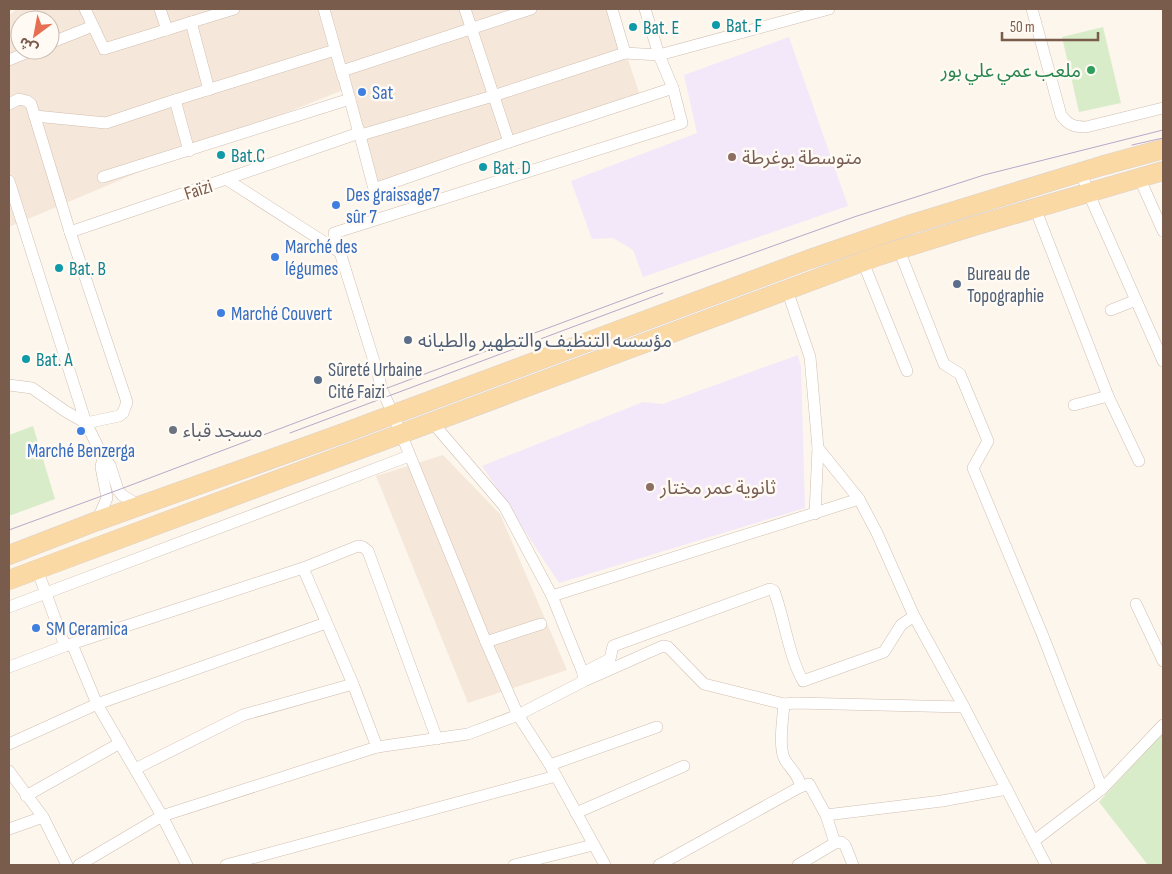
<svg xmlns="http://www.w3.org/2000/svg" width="1172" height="874" font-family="'Sofia Sans Condensed','Noto Sans Arabic',sans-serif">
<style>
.residential{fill:#f5e8da;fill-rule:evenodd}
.education{fill:#f3e8fa}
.green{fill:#d8ecc9}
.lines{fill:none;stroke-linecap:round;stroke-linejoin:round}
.minor-casing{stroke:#d1beb0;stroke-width:12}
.primary-casing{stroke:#dad1cd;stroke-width:20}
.minor{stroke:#fff;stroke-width:11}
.primary{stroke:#fbd9a5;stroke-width:19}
.tram{stroke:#b9a8c9;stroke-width:1}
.culture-dot{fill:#0f9aa8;stroke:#fffaf3;stroke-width:2}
.leisure-dot{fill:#2e9e5b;stroke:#fffaf3;stroke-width:2}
.shop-dot{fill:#3f7fe0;stroke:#fffaf3;stroke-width:2}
.education-dot{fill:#8d6e63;stroke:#fffaf3;stroke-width:2}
.service-dot{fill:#5c6f8a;stroke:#fffaf3;stroke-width:2}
.worship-dot{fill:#6b7280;stroke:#fffaf3;stroke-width:2}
.labels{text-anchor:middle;stroke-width:5;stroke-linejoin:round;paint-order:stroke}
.culture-label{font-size:19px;fill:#0d838f;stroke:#fffaf3;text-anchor:start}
.leisure-label{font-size:19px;fill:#27864d;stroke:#fffaf3;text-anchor:end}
.shop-label{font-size:19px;fill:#366cbe;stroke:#fffaf3;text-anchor:start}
.education-label{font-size:19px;fill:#785e54;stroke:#fffaf3;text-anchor:start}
.street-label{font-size:19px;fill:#7a5c4d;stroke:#fffaf3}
.service-label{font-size:19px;fill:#4e5e75;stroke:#fffaf3;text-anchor:start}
.worship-label{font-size:19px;fill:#5b616d;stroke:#fffaf3;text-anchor:start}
</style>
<rect width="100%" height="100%" fill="#fdf6ec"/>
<g class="residential">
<path d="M17,9H611L641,98L374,189L346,89L189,151L9,227V15ZM20,20H50V50H20Z"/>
<polygon points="443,455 500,514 567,670 468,703 376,476"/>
</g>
<g class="education">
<polygon points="789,37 848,206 643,277 633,250 613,238 592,239 571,181 697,133 684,75"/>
<polygon points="798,355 801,367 805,508 559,583 482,466 643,402 663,404"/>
</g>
<g class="green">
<polygon points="1103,27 1121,103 1079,112 1062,37"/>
<polygon points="33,426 55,499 9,516 9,435"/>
<polygon points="1163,732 1163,865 1148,865 1099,802"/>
</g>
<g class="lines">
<defs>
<g id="minor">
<polyline points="85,9 104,49 234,9"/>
<polyline points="160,9 167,30"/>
<polyline points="324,9 343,77"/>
<polyline points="465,9 509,142"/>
<polyline points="531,9 342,71 359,133 361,135 493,96 625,53"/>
<polyline points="612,9 625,53 659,55 645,9"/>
<path d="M1032,9L1061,115C1068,125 1074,127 1086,127L1163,108"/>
<polyline points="191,22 209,90"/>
<polyline points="50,43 93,26"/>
<polyline points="9,60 33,50"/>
<polyline points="175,100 335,50"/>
<polyline points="9,104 19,99 27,101 31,104 70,232 127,402 123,413 119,416 86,423 65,411 32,388 9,385"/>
<polyline points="35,116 106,123 175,100 189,151"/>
<polyline points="358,128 374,189 509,142 673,88"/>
<polyline points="1081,172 1088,192 1163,361"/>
<polyline points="103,177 350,99"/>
<polyline points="1139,177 1163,231"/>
<polyline points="226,179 359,133"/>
<polyline points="9,181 86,423 103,457 110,465 118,490 122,495 140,506"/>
<polyline points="1035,208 1108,396 1139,461"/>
<polyline points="70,232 226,179 341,253"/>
<polyline points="899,250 944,364 960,374 988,441 973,468 1043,636 1102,789"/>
<polyline points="863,262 907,371"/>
<polyline points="787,290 810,357 818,448 859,499 877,533 914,616 964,707 1046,865"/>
<polyline points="1111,310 1136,300"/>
<polyline points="1074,405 1108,396"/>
<polyline points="432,422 504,506 552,596 583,673 583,678"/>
<polyline points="815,514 818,448"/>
<polyline points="97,521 107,498 101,467 103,457"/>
<polyline points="303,568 353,684 377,747"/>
<polyline points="37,569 65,646"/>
<polyline points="552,596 859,499"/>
<polyline points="1136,604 1163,661"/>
<polyline points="9,607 409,456"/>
<polyline points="541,624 486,642 393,414 382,390 378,374 334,233 682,123 673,88 659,55 829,9"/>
<polyline points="486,642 518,715 550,765 605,865"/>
<polyline points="72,644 97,704 162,816 187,865"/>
<polyline points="9,667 65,646 303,568 358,546 363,547 368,551 437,739"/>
<path d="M583,673L610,659L613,646L770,589L774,591C785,620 788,654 803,681L884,652L901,625L914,616"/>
<polyline points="9,744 97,704 326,623"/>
<polyline points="550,765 657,727"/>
<polyline points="135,769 243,715 353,684"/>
<polyline points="9,771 43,817 67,865"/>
<polyline points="800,787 809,784 826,815 835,843"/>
<polyline points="26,796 120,743"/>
<polyline points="576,813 684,766"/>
<polyline points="826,815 942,801 1007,789"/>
<polyline points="9,829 43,817"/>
<polyline points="1034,841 1102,789 1163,725"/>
<polyline points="79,865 162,816 377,747 468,734 518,715 584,681 663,646 668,647 704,684 784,704 795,703 964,707"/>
<polyline points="226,865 556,776"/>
<polyline points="514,865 593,845"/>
<path d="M659,865L800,787C801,778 790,768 785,760C778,747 783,719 784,704"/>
<polyline points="798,865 835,843 841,842 845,845 853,865"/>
</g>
<g id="primary">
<polyline points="9,555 97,521 341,434 810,259 912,224 1101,166 1163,149"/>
<polyline points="9,580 878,256 974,226 1163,171"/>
</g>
</defs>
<use href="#minor" class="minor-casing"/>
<use href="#primary" class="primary-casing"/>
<use href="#minor" class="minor"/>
<use href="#primary" class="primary"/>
<g class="tram">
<polyline points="1132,145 1163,138"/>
<polyline points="290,433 663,293"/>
<polyline points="9,530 118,490 382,390 647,291 854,217 984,175 1163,130"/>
</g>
</g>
<g class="culture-dot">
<circle cx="716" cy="25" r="5"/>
<circle cx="633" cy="27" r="5"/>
<circle cx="221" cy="155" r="5"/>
<circle cx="483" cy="167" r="5"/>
<circle cx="59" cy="268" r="5"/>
<circle cx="26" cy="359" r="5"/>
</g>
<circle class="leisure-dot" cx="1091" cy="70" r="5"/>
<g class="shop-dot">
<circle cx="362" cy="92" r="5"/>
<circle cx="336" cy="205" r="5"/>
<circle cx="275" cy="257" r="5"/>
<circle cx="221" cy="313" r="5"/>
<circle cx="81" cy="431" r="5"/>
<circle cx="36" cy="628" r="5"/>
</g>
<g class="education-dot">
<circle cx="732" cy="157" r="5"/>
<circle cx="650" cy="487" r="5"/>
</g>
<g class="service-dot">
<circle cx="957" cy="284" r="5"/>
<circle cx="408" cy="340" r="5"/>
<circle cx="318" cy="380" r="5"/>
</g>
<circle class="worship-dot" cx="173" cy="430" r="5"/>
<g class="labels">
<g class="culture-label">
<text x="726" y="32">Bat. F</text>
<text x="643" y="34">Bat. E</text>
<text x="231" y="162">Bat.C</text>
<text x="493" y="174">Bat. D</text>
<text x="69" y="275">Bat. B</text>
<text x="36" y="366">Bat. A</text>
</g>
<g class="leisure-label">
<text x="1081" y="77">ملعب عمي علي بور</text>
</g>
<g class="shop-label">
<text x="372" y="99">Sat</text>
<text x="346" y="201">Des graissage7<tspan x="346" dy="22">sûr 7</tspan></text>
<text x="285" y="253">Marché des<tspan x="285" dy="22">légumes</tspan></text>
<text x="231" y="320">Marché Couvert</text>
<text x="81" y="457" text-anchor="middle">Marché Benzerga</text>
<text x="46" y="635">SM Ceramica</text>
</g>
<g class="education-label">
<text x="742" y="164">متوسطة يوغرطة</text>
<text x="660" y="494">ثانوية عمر مختار</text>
</g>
<g class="street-label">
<text transform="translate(198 189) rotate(-18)" y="7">Faïzi</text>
</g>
<g class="service-label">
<text x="967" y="280">Bureau de<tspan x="967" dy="22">Topographie</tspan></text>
<text x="418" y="347">مؤسسه التنظيف والتطهير والطيانه</text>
<text x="328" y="376">Sûreté Urbaine<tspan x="328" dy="22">Cité Faizi</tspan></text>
</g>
<g class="worship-label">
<text x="183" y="437">مسجد قباء</text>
</g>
</g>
<rect width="1172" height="874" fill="none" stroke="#7a5c4d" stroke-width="20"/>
<g transform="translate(35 35) rotate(212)"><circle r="24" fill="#fffaf3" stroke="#cabbb1"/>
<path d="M0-4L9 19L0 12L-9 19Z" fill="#e76f51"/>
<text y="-8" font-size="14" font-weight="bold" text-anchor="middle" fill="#7a5c4d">ش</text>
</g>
<path d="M1002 32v8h96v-8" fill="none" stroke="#7a5c4d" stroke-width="2.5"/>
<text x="1010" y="32" font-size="15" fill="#7a5c4d" stroke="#fffaf3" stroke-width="4" paint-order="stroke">50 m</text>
</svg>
